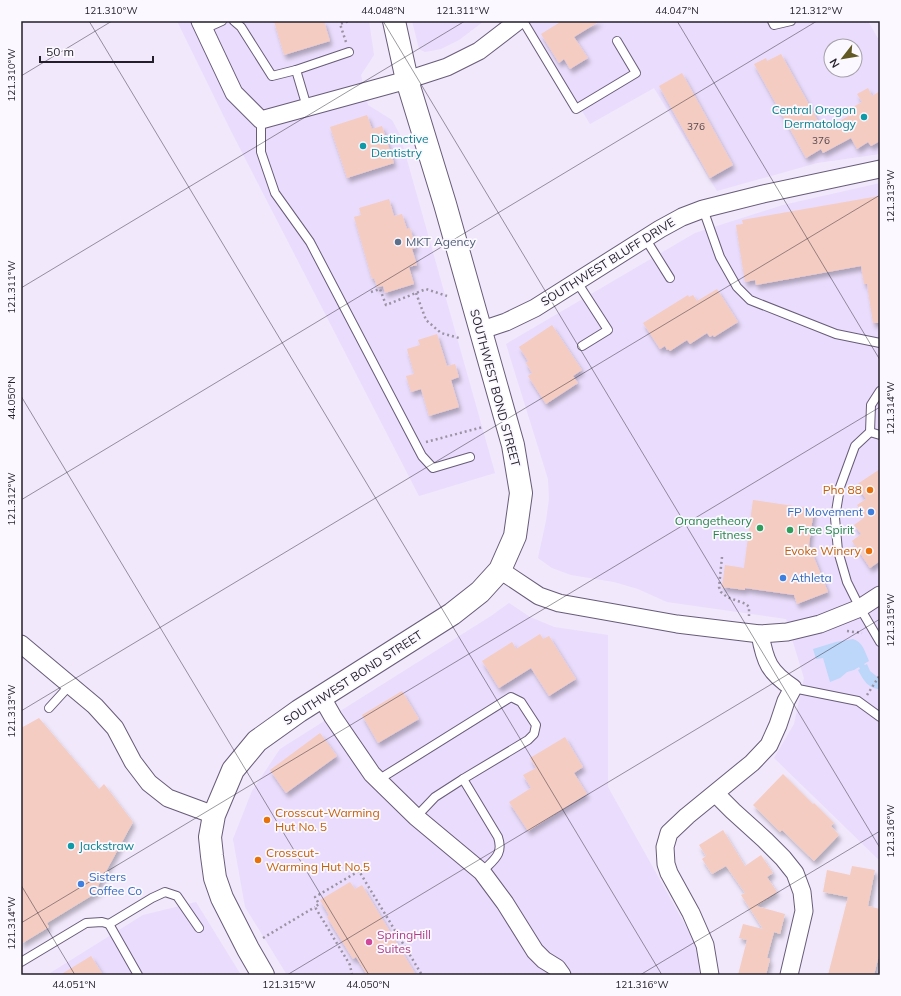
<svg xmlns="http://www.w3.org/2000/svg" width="901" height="996" font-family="Mulish,sans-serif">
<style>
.built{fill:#eadcfc;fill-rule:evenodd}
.water{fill:#bcd7f9}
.building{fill:#f4ccc2;filter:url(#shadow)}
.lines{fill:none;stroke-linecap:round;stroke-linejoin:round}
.lane-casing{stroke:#685b78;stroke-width:10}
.street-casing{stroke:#685b78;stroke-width:19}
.secondary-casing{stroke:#685b78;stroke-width:24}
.path{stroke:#9b93a4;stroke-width:2.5;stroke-dasharray:2 3;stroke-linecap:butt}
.lane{stroke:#fff;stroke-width:8}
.street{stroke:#fff;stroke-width:17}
.secondary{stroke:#fff;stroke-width:22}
.ticks{fill:none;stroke:#231e2a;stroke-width:1;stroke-opacity:0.45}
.culture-dot{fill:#0f9aa8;stroke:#fbf8ff;stroke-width:1.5}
.service-dot{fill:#5c6f8a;stroke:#fbf8ff;stroke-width:1.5}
.food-dot{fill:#e8710a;stroke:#fbf8ff;stroke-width:1.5}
.shop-dot{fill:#3f7fe0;stroke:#fbf8ff;stroke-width:1.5}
.leisure-dot{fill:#2e9e5b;stroke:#fbf8ff;stroke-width:1.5}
.hotel-dot{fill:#d1479c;stroke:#fbf8ff;stroke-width:1.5}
.labels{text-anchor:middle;stroke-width:3.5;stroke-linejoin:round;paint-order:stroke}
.number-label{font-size:10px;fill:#574a50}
.culture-label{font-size:12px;fill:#0d838f;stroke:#fbf8ff;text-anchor:start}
.service-label{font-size:12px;fill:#4e5e75;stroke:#fbf8ff;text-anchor:start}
.street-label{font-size:12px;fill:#231e2a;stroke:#fbf8ff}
.food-label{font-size:12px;fill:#c56008;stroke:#fbf8ff;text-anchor:end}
.shop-label{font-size:12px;fill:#366cbe;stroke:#fbf8ff;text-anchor:start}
.leisure-label{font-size:12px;fill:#27864d;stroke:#fbf8ff;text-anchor:end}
.hotel-label{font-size:12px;fill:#b23c85;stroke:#fbf8ff;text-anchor:start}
.neatline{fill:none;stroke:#231e2a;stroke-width:1.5}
.ticks-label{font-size:10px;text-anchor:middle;fill:#231e2a}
</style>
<defs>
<filter id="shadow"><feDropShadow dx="2.5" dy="4.5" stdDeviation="2" flood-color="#0004"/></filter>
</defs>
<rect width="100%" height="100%" fill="#f1e8fc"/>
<g class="built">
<polygon points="177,21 369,21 374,55 361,75 368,105 392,120 400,135 495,473 419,496 231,131"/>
<polygon points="412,21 484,21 459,40 441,49 425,52 419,49"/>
<path d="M528,21H868L880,42V154L817,163L717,191L654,88L590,124ZM831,46H855V70H831Z"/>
<polygon points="880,183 880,861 774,758 794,724 804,678 786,619 667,602 638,589 614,582 571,575 552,568 538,558 546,521 549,499 548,479 506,344 695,233 783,205"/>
<polygon points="509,603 530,617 554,627 608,635 608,787 698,948 700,975 287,975 245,907 233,839 252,791 280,749 491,616"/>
<polygon points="196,902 241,975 47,975 143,915"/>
</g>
<path class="water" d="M853,639C863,642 865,652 869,661L864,664L865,665L867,664L870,671L880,679V689C868,689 863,679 858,670L860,669L859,667L854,670L847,672L840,678L830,682L823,658L816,659L813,649L836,642Z"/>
<g class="building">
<polygon points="274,21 324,21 330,41 284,55"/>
<polygon points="562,21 600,21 574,37 588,58 570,69 564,59 559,63 541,34"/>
<polygon points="781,54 823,130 854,113 851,108 862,102 857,94 868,88 872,96 880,91 880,141 871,146 868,142 857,149 851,138 823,153 821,149 806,158 754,64 766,58 767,61"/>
<polygon points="682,73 733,165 710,178 659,86"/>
<polygon points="367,115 372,129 382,126 394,163 347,178 330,127"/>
<polygon points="879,196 880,203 880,323 873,323 867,284 864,284 861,266 756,285 755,280 745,282 736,225 743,224 742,220"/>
<polygon points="389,199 394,216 402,214 407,229 410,228 416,248 412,249 417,265 409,267 414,284 385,293 383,286 377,287 374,278 372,279 354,217 361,215 359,208"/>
<polygon points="717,289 738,322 714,337 713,335 710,337 707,333 690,344 687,340 670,351 668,349 667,350 665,346 660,349 643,323 688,295 689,297 693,295 697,301"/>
<polygon points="552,325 582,370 573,376 578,383 546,404 528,376 532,373 526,363 528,361 519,347"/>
<polygon points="437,334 447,366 455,364 459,377 451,380 459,407 429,416 421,389 411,392 406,376 414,374 407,349 420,345 418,340"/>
<polygon points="880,469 880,561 870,568 852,541 861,534 854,525 865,517 857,505 866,499 856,485"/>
<polygon points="753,500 814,509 809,545 828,592 797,604 794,595 745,588 745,590 722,587 725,565 744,568"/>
<polygon points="540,634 543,639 549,636 576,679 549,696 531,668 499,688 482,661 512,642 516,649"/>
<polygon points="402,691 419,719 378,743 362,715"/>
<polygon points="39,718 99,789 104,784 133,822 98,886 101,890 47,923 49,927 21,944 21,728"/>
<polygon points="320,733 337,756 286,793 270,770"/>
<polygon points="565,737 583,767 574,773 587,794 528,831 509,802 531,788 523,775 536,768 530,758"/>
<polygon points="783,774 813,804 814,803 834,823 831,826 839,835 814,861 782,830 780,832 753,805"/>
<polygon points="723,830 745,866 761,855 773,873 767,877 777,892 756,906 785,914 780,934 774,932 767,958 770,959 766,975 738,975 747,940 739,938 743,924 763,929 741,895 745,893 726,866 712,874 702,859 706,856 699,845"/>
<polygon points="852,866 875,870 868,906 880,909 880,951 874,975 828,975 848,897 823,892 827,870 850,875"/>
<polygon points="350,882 355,889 362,885 416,975 367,975 356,957 353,959 327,917 329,915 320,900"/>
<polygon points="91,956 103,975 60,975"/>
</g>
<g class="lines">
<defs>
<g id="lane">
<polyline points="234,21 241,27 272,76 296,70 307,107"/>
<polyline points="523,21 576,109 636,73 617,41"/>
<polyline points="772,21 774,25 791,21"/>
<polyline points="204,29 222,21"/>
<polyline points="296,70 349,52"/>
<polyline points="261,120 261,152 275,193 310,242 422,456 433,468 470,457"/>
<polyline points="703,209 720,257 737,287 750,300 836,334 880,343"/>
<polyline points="645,238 670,278"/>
<polyline points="577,282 608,330 582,346"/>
<polyline points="880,391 871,405 870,432 855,446 840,487 835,518 838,551 847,582 860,608 880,642"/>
<polyline points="870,432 880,435"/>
<polyline points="793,688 858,701 880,717"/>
<polyline points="49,708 70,685"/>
<path d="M378,780L511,697L521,702L536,725L534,734L528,740L463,779L498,837C504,855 493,860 482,872"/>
<polyline points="416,817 435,797 463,779"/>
<polyline points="21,962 86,923 102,922 109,924"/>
<polyline points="138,975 109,924 152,898 165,892 177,896 199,928"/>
</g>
<g id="street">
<polyline points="200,21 234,93 261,120 407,80 447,67 479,51 518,21"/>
<polyline points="479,331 506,322 535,308 660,229 682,217 703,209 763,194 880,169"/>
<polyline points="500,570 539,596 559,603 677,624 760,634 787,632 820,624 860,608 880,595"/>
<polyline points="21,644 95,706 115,728 133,762 149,783 168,798 214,815"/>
<polyline points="321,696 333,717 372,774 416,817 482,872 505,903 535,951 544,960 557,968 562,975"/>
<polyline points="716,794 733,811 765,840 783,858 795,873 802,892 804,911 789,975"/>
<path d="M710,975L705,945L691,913L669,873L666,864L665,847L669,833L687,816L752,763L769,745L778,725L786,701L793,688C769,672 765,662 760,634"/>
</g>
<polyline id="secondary" points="263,975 248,949 222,898 215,878 212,856 210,837 214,815 233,770 257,741 299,711 452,614 480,592 500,570 515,536 521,493 513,445 445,204 407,80 394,21"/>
</defs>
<use href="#lane" class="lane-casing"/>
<use href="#street" class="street-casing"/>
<use href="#secondary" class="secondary-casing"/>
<g class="path">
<polyline points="346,42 340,24 349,21"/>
<polyline points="371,292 380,289 386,305 426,289 447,296"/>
<polyline points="416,293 426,320 441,333 459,338"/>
<polyline points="426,442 483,427"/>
<polyline points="722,557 719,587 721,592 727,597 746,604 749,607 749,616"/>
<polyline points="847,631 862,633"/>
<polyline points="867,695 880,675"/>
<polyline points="263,938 315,907"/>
<polyline points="352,975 350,965 315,907 319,904 315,897 359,871 422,975"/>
</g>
<use href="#lane" class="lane"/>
<use href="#street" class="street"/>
<use href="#secondary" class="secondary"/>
</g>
<path class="ticks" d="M89,21L662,975M383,21L880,848M677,21L880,360M21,76L112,21M21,288L465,21M21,396L369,975M21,500L817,21M21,711L880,195M21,885L75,975M21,923L880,407M287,975L880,619M640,975L880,831"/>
<g class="culture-dot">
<circle cx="864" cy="117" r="4"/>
<circle cx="363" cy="146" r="4"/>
<circle cx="71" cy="846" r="4"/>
</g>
<circle class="service-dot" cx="398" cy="242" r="4"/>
<g class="food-dot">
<circle cx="870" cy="490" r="4"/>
<circle cx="869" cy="551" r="4"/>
<circle cx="267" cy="820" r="4"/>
<circle cx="258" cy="860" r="4"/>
</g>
<g class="shop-dot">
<circle cx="871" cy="512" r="4"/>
<circle cx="783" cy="578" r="4"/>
<circle cx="81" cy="884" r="4"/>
</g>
<g class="leisure-dot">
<circle cx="760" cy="528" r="4"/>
<circle cx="790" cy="530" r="4"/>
</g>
<circle class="hotel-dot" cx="369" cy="942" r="4"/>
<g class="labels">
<g class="number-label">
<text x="696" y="130">376</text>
<text x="821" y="144">376</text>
</g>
<g class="culture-label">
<text x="856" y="114" text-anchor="end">Central Oregon<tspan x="856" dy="14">Dermatology</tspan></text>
<text x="371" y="143">Distinctive<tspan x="371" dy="14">Dentistry</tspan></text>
<text x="79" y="850">Jackstraw</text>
</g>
<g class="service-label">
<text x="406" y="246">MKT Agency</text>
</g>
<g class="street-label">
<text transform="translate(608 262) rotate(-32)" y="4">SOUTHWEST BLUFF DRIVE</text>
<text transform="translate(495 388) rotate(75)" y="4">SOUTHWEST BOND STREET</text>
<text transform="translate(353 678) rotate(-33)" y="4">SOUTHWEST BOND STREET</text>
</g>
<g class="food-label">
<text x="862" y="494">Pho 88</text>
<text x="861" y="555">Evoke Winery</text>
<text x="275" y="817" text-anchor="start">Crosscut-Warming<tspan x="275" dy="14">Hut No. 5</tspan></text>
<text x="266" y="857" text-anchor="start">Crosscut-<tspan x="266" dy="14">Warming Hut No.5</tspan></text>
</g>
<g class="shop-label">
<text x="863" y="516" text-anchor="end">FP Movement</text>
<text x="791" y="582">Athleta</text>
<text x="89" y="881">Sisters<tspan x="89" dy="14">Coffee Co</tspan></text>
</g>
<g class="leisure-label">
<text x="752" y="525">Orangetheory<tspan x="752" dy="14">Fitness</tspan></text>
<text x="798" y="534" text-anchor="start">Free Spirit</text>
</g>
<g class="hotel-label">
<text x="377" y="939">SpringHill<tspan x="377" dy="14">Suites</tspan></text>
</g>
</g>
<rect width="901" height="996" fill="none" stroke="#fbf8ff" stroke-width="44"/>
<g transform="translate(843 58) rotate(239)"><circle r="19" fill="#fbf8ff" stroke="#a5a1aa"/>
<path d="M0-3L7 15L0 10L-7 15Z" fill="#625824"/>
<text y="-6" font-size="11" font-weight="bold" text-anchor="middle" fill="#231e2a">N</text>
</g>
<path d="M40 56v6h113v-6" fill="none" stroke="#231e2a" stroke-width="2"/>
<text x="46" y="56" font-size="12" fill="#231e2a" stroke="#fbf8ff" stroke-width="3" paint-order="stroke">50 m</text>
<rect x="22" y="22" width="857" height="952" class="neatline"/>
<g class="ticks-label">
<text x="111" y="14">121.310°W</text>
<text x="383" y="14">44.048°N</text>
<text x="463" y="14">121.311°W</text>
<text x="677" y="14">44.047°N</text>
<text x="816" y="14">121.312°W</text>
<text transform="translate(11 75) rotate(-90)" y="4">121.310°W</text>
<text transform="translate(890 196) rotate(-90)" y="4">121.313°W</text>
<text transform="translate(11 287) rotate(-90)" y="4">121.311°W</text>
<text transform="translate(11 398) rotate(-90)" y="4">44.050°N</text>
<text transform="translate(890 408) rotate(-90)" y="4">121.314°W</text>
<text transform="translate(11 499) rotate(-90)" y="4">121.312°W</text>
<text transform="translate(890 620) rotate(-90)" y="4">121.315°W</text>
<text transform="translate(11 711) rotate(-90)" y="4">121.313°W</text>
<text transform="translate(890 831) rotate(-90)" y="4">121.316°W</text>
<text transform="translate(11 923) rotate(-90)" y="4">121.314°W</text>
<text x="74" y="988">44.051°N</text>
<text x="289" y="988">121.315°W</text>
<text x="368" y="988">44.050°N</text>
<text x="642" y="988">121.316°W</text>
</g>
</svg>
